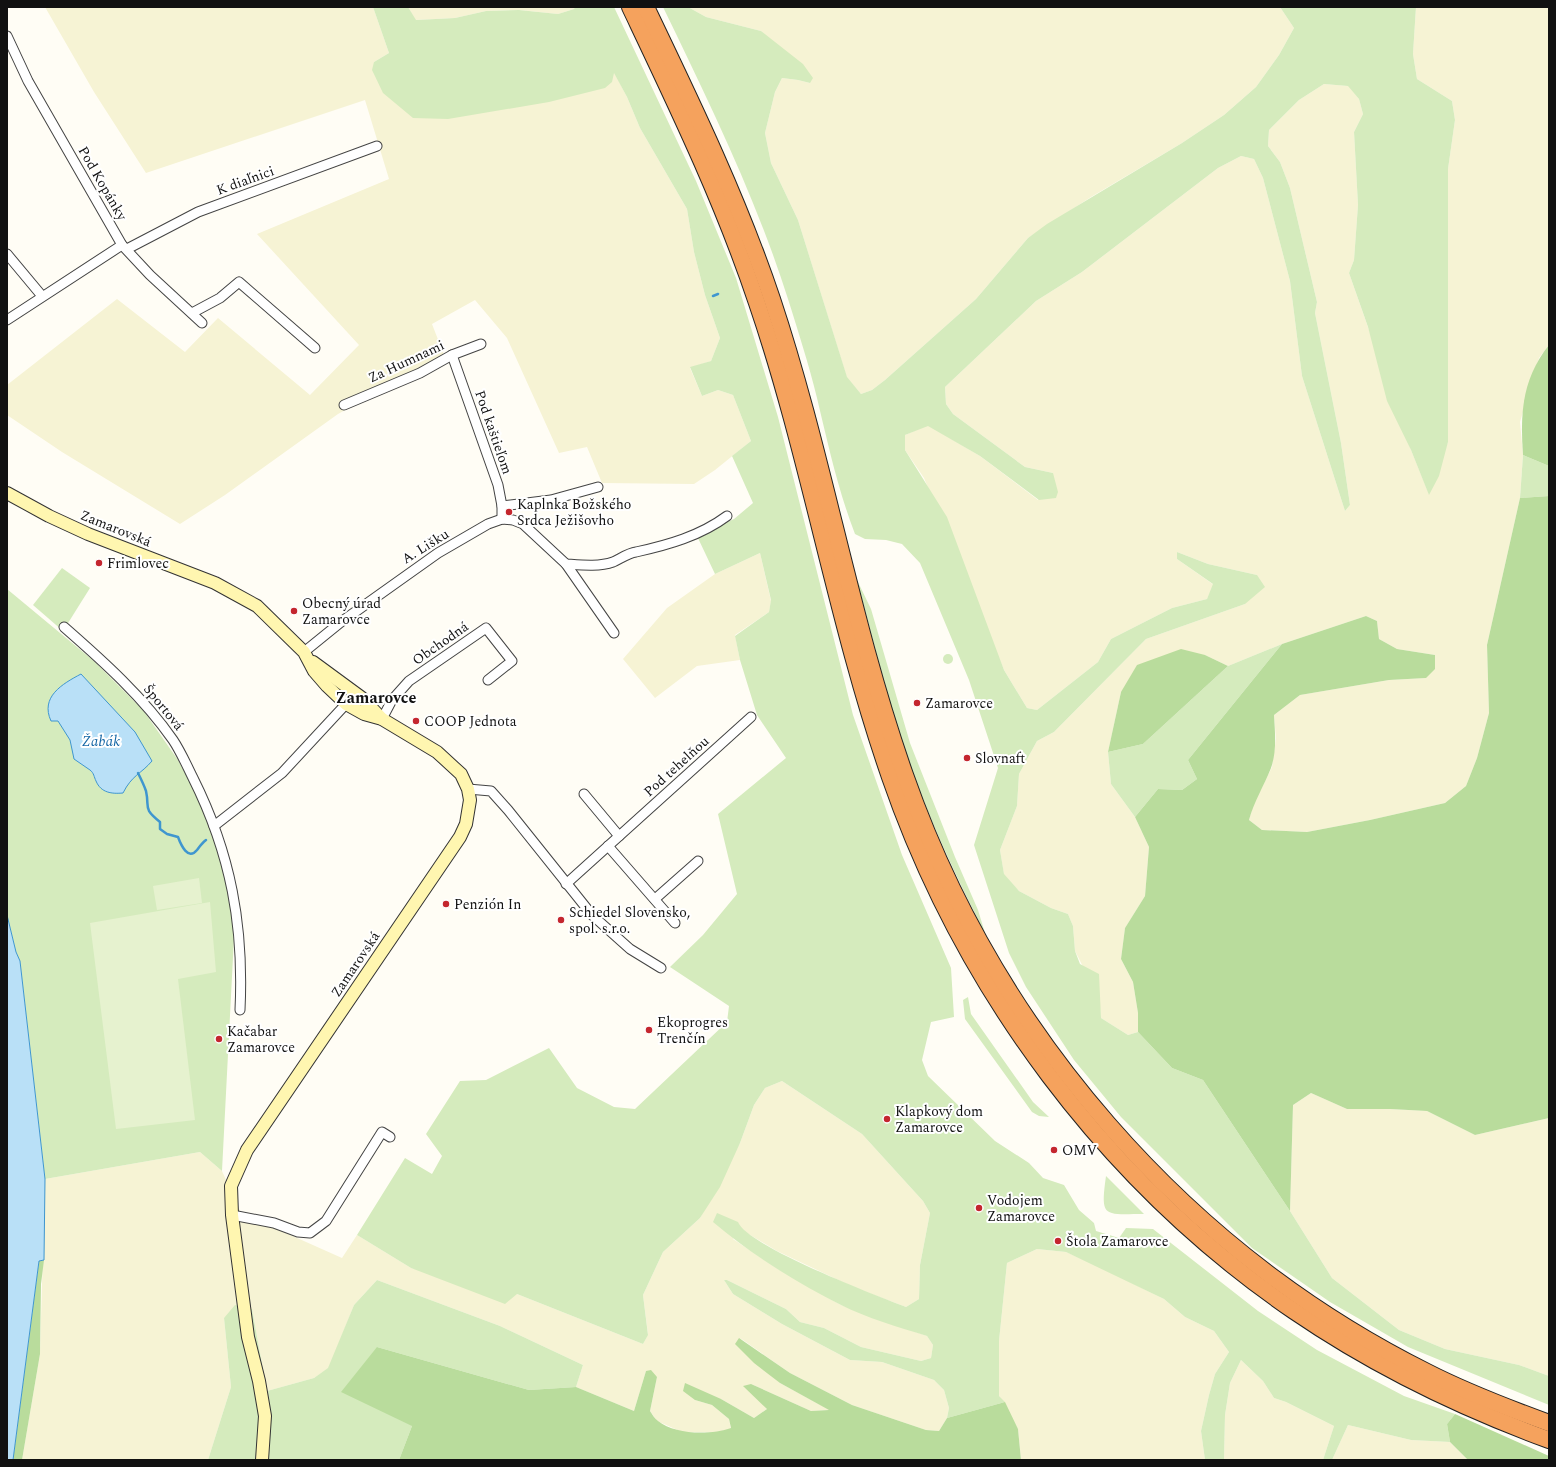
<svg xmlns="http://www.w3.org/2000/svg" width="1556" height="1467" font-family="Spectral,serif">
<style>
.farmland{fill:#f6f3d4}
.green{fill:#d5ebbd}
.forest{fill:#b9dc9c}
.pitch{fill:#e6f2cf}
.water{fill:#b9e0f7;stroke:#3f96cf}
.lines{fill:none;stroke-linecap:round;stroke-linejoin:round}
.stream{stroke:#3f96cf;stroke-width:2.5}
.street-casing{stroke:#444;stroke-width:11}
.secondary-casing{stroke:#333;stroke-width:14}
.highway-casing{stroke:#222;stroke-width:18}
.street{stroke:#fff;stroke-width:9}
.secondary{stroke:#fff6b0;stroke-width:12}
.highway{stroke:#f5a25d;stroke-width:16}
.poi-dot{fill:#c4262e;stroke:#fff;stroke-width:1.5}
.labels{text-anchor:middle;stroke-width:4;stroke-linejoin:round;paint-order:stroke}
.street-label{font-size:14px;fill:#111;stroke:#fff}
.poi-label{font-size:14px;fill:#111;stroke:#fff;text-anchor:start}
.water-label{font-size:15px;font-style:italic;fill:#1768a6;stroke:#fff}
.quarter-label{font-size:16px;font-weight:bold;fill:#111;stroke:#fff}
</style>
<rect width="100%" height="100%" fill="#fffdf5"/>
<g class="farmland">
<polygon points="45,7 373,7 389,53 374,62 614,72 627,97 640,128 687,209 694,252 705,295 720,338 711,361 690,368 702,396 718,390 733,395 751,441 715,470 694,484 602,483 587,447 559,453 507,338 475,300 432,324 444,355 338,414 225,495 180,524 62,452 7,415 7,385 117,299 185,352 218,318 310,395 359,345 257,234 389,179 365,100 146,173 94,92"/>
<polygon points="408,7 575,7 574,9 558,14 519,10 486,11 455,18 415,20"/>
<polygon points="688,7 1280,7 1294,28 1279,55 1256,87 1224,115 1182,143 1091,197 1028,238 976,299 885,380 872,390 861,394 847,378 798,220 771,163 765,133 775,92 782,78 798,80 810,83 761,31 706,17"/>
<polygon points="1416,7 1549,7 1549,345 1539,358 1520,422 1523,455 1520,498 1487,645 1489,713 1477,758 1466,786 1445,803 1370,820 1307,832 1262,830 1249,820 1253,805 1272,767 1276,739 1274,715 1300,695 1389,680 1426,678 1435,655 1397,649 1379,639 1377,621 1366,616 1282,644 1228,666 1205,655 1121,692 1108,752 1111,784 1135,817 1149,847 1145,896 1125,928 1121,959 1133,982 1138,1013 1138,1032 1128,1035 1101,1018 1099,998 1075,951 1073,926 1068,914 1051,908 1019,891 1004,875 1000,850 1017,806 1019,774 1037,741 1054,732 1146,639 1245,604 1257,575 1208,564 1177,552 1177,559 1214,585 1207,599 1172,608 1111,639 1098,662 1037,710 1027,708 1004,670 924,478 905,450 905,435 928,425 980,456 1038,500 1053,473 1025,467 953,414 946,404 945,387 1036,301 1082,272 1218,168 1241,156 1254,159 1263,178 1290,281 1302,376 1345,511 1350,505 1341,443 1315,313 1317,302 1290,188 1280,162 1268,146 1269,130 1299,100 1324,84 1349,86 1359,99 1363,114 1354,132 1358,205 1354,260 1349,273 1411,450 1429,494 1448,442 1448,169 1455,120 1452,101 1417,79 1413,54"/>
<polygon points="760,553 771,601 769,612 735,635 740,660 697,666 655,698 623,659 667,608 715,574"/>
<polygon points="782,1081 862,1134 923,1201 930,1213 920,1265 919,1299 906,1307 853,1287 777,1251 740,1229 733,1239 778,1269 841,1305 927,1336 933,1345 931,1358 921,1361 861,1347 824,1328 800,1322 786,1309 727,1280 724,1280 733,1294 782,1324 850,1360 882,1362 934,1380 944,1390 949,1408 947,1418 939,1431 926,1430 852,1405 790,1373 740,1338 780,1383 830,1410 811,1411 751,1384 767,1409 754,1418 721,1399 695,1400 712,1405 729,1419 731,1429 717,1432 682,1432 657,1421 650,1411 657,1377 646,1371 634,1411 576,1387 583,1365 500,1326 377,1280 354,1305 329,1368 314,1378 267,1391 252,1309 224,1318 231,1387 208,1460 22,1460 40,1354 45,1179 200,1152 222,1171 241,1213 342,1258 357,1235 411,1268 517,1294 643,1344 648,1334 643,1295 663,1252 700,1218 740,1143 754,1105 765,1088"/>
<polygon points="1311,1093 1347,1109 1390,1109 1427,1111 1475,1135 1549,1118 1549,1376 1519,1365 1445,1349 1399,1330 1332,1278 1290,1211 1293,1105"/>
<polygon points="1037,1249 1066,1252 1098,1266 1164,1299 1185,1317 1214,1331 1229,1352 1215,1374 1209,1395 1201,1431 1205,1460 1021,1460 1018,1429 999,1396 999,1341 1007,1263"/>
<polygon points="1241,1360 1263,1381 1274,1398 1286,1402 1334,1426 1323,1460 1224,1460 1225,1415 1230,1383"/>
<polygon points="1348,1425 1411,1440 1450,1442 1468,1460 1332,1460"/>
</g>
<g class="green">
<path d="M373,7H408L416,20L455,18L486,11L519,10L558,14L574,9L575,7H614L696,181L736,278L778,417L853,715L902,855L951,968L954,1017L931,1022L922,1060L928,1076L995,1141L1029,1163L1043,1178L1064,1185L1079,1210L1094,1223L1096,1231L1119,1238L1126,1228L1153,1229L1258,1311L1317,1350L1404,1396L1455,1414L1447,1424L1450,1442L1411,1440L1348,1425L1332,1460H1323L1334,1426L1286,1402L1274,1398L1263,1381L1241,1360L1230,1383L1225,1415L1224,1460H1205L1201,1431L1209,1395L1215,1374L1229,1352L1214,1331L1185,1317L1164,1299L1066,1252L1037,1249L1007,1263L999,1341V1396L1005,1402L947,1418L949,1408L944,1390L934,1380L882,1362L850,1360L782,1324L733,1294L724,1280H727L786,1309L800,1322L824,1328L861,1347L921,1361L931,1358L933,1345L927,1336C898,1327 867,1318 841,1305C795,1282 751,1254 713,1222L717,1213L738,1222C747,1246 877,1296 906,1307L919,1299L920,1265L930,1213L923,1201L862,1134L782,1081L765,1088L754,1105L740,1143L720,1187L700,1218L663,1252L643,1295L648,1335L643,1344L517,1294L505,1304L411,1268L357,1235L405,1158L432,1174L442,1156L426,1134L460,1081L486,1080L549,1048L577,1088L614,1107L635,1109L727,1022L729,1006L670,967L703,935L737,894L718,814L786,758L757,715L740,660L735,636L769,612L771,600L760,553L715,574L697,536L734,519L753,503L732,456L751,441L733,395L718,390L702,396L690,367L711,361L720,338L705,295L694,252L687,209L640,128L627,97L614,73L612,82L605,88L549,102L448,119L413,118L383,93L372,70L374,62L389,53Z"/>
<path d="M663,7H688L706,17L761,31L803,64L813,78L810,83L798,80L782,78L775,92L765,133L771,163L798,220L847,377L861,394L872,390L885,380L976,299L1028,238L1047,224L1182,143L1224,115L1256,87L1279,55L1294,28L1280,7H1416L1413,54L1417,79L1452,101L1455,120L1448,169V442L1439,476L1429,495L1411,450L1387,401L1368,327L1349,273L1354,260L1358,205L1354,132L1363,114L1359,99L1348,86L1324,84L1299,100L1269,130L1268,146L1280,162L1290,188L1317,302L1315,313L1341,443L1350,505L1345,511L1302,376L1290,281L1263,178L1254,159L1241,156L1218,168L1082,272L1036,301L945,387L946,404L953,414L1025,467L1053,473L1058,492L1056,498L1039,500L980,456L928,426L905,435V450L947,517L1004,670L1027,708L1037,710L1098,662L1111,639L1172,608L1207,599L1213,584L1177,559V552L1208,564L1257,575L1265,587L1245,604L1146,639L1054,732L1037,741L1019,774L1017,806L1000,850L1004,874L1019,891L1051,908L1068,914L1073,926L1075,951L1080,964L1099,974L1101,1018L1128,1035L1138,1032L1172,1068L1203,1080L1290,1211L1332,1278L1399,1330L1445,1349L1519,1365L1549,1376V1405L1408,1347L1330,1302L1252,1248L1121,1117L1074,1060L1026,987L1009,953L974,845L998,768L969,680L920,563L902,544L886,540L865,539L855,534C838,490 828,444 817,398C809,365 798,331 788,299C756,198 709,102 663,7Z"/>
<polygon points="1523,455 1549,466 1549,496 1520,498"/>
<polygon points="62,568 90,588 63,631 33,605"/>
<path d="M857,580L871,609L910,743L955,857L978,910L985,933C952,869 922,804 900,735C884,684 871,632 857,580Z"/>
<polygon points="7,589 95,662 143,710 178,760 204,808 221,846 235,918 222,1171 200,1152 45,1179 20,961 16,952 7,915"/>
<polygon points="1282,644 1188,760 1197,779 1182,790 1158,789 1135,817 1111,784 1108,752 1143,744 1228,666"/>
<circle cx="948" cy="659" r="5"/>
<polygon points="968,997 971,1014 1033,1102 1049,1117 1039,1116 1032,1112 965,1019 963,1000"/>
<path d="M1106,1176L1144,1214C1104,1214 1100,1219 1106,1176Z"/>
<polygon points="377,1280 500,1326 583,1365 576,1387 529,1390 377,1347 412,1426 399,1460 208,1460 231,1387 224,1318 235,1305 252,1309 267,1391 314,1378 328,1368 354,1305"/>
</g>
<g class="forest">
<path d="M1549,345V466L1523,455C1520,413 1522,379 1549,345Z"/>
<path d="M1549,496V1118L1475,1135L1427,1111L1390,1109H1347L1311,1093L1293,1105L1290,1211L1203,1080L1172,1068L1138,1032V1013L1133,982L1121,959L1125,928L1145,896L1149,847L1135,817L1158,789L1182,790L1197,779L1188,760L1282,644L1366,616L1377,621L1379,639L1397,649L1435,655V669L1426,678L1389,680L1300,695L1274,715C1275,732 1277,751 1271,768C1264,786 1254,801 1249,820L1262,830L1307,832L1370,820L1445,803L1466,786L1477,758L1489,713L1487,645L1520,498Z"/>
<polygon points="1181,649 1205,655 1228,666 1143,744 1108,752 1121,692 1137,665"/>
<polygon points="44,1260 41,1284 40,1354 22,1460 13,1460 39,1261"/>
<path d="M739,1338L790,1373L852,1405L926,1430L939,1431L947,1418L1005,1402L1018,1429L1021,1460H399L412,1426L341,1392L377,1347L529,1390L576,1387L634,1411L646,1371L651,1370L657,1377L650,1411C652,1414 655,1419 658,1421C675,1435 711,1435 731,1428L729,1419L712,1405L695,1400L683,1391L685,1383L721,1399L754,1418L767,1409L743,1386L751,1384L811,1411L829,1410L780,1383L754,1363L735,1344Z"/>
<polygon points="1455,1414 1549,1456 1549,1460 1468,1460 1450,1442 1447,1424"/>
</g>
<g class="pitch">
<polygon points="199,878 202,903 157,910 153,886"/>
<polygon points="210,902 216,972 178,979 195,1120 116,1129 90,923"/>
</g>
<g class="water">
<path d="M81,674L135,732L152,761C141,774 132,775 123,793C112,794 101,793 96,781C94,777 94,773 90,770C85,766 79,763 74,759L70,740L58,721H51C40,697 62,684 81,674Z"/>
<polygon points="7,915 16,952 20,961 45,1179 44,1260 39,1261 13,1460 7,1460"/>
</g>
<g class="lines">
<g class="stream">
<polyline points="713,296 718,294"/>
<path d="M138,773C141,779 144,785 146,791C150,809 142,807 160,822V829L167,834L178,837C181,845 188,861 197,850C200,846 202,843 206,840"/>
</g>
<defs>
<g id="street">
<polyline points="7,36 28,81 122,245 150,275 202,323"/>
<polyline points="127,249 198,212 377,146"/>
<polyline points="7,254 42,296"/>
<polyline points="192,313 220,298 239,282 315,348"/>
<polyline points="7,320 122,245"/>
<polyline points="452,355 498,485 502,506 502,519"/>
<polyline points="344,405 420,373 452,355 481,344"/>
<polyline points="502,506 551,500 598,487"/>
<path d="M566,564C581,565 599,567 613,562C620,559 628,553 636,552C668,545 700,536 727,516"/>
<path d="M64,627C104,662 143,697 173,740C181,752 187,766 193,778C231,854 244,926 240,1010"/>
<polyline points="304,652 341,622 438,553 488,524 502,519 513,520 523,524 566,564 614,633"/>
<polyline points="382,719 392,700 409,681 486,628 512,661 488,680"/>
<polyline points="468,789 491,791 508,810 592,915 630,949 661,968"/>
<polyline points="584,794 619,836"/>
<polyline points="214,826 282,773 346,704"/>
<polyline points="608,846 675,923"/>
<polyline points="566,884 751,717"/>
<polyline points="655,899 698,861"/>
<polyline points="232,1215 274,1223 298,1232 310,1233 326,1221 382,1132 390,1137"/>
</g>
<g id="secondary">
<polyline points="7,493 49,516 88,534 215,583 257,606 304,652 314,671 327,686 346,704 364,714 382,719 437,752 461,774 468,789 470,800 466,824 460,837 247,1150 231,1186 232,1215 248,1337 259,1381 265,1416 262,1460"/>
<polyline points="313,662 362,698 382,719"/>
</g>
<g id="highway">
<path d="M630,7C676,104 723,201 757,303C810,458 836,622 890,777C964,991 1107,1183 1294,1311C1373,1365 1459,1407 1549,1440"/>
<path d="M646,7C692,103 738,198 772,299C824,455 850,619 905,775C995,1032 1183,1250 1427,1372C1466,1392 1508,1408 1549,1423"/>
</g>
</defs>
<use href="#street" class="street-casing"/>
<use href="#secondary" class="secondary-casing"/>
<use href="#highway" class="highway-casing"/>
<use href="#street" class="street"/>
<use href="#secondary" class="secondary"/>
<use href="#highway" class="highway"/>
</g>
<g class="poi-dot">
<circle cx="509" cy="512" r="4"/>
<circle cx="99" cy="563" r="4"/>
<circle cx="294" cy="611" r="4"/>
<circle cx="917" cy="703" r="4"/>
<circle cx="416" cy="721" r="4"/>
<circle cx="967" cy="758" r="4"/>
<circle cx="446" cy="904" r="4"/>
<circle cx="561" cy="920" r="4"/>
<circle cx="649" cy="1030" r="4"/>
<circle cx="219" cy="1039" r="4"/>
<circle cx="887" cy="1119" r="4"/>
<circle cx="1054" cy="1150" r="4"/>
<circle cx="979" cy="1208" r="4"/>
<circle cx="1058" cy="1241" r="4"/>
</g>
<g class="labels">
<g class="street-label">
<text transform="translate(245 180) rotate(-20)" y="5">K diaľnici</text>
<text transform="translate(103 183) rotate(60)" y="5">Pod Kopánky</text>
<text transform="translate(406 361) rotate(-25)" y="5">Za Humnami</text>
<text transform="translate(494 432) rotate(71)" y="5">Pod kaštieľom</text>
<text transform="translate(116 528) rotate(22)" y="5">Zamarovská</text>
<text transform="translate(425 546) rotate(-32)" y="5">A. Lišku</text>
<text transform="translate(440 643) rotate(-35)" y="5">Obchodná</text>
<text transform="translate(164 707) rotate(51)" y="5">Športová</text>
<text transform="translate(676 766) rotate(-42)" y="5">Pod tehelňou</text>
<text transform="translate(355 964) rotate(-56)" y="5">Zamarovská</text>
</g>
<g class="poi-label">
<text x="517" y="509">Kaplnka Božského<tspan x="517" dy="16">Srdca Ježišovho</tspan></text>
<text x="107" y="568">Frimlovec</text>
<text x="302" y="608">Obecný úrad<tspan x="302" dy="16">Zamarovce</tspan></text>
<text x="925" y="708">Zamarovce</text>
<text x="424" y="726">COOP Jednota</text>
<text x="975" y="763">Slovnaft</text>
<text x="454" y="909">Penzión In</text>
<text x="569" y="917">Schiedel Slovensko,<tspan x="569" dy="16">spol. s.r.o.</tspan></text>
<text x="657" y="1027">Ekoprogres<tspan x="657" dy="16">Trenčín</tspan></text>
<text x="227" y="1036">Kačabar<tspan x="227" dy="16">Zamarovce</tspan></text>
<text x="895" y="1116">Klapkový dom<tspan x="895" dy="16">Zamarovce</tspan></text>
<text x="1062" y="1155">OMV</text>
<text x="987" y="1205">Vodojem<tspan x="987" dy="16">Zamarovce</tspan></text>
<text x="1066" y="1246">Štola Zamarovce</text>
</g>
<g class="water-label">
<text x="101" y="746">Žabák</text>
</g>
<g class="quarter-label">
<text x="376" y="703">Zamarovce</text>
</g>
</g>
<rect width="1556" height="1467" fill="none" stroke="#111111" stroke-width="16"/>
</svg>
